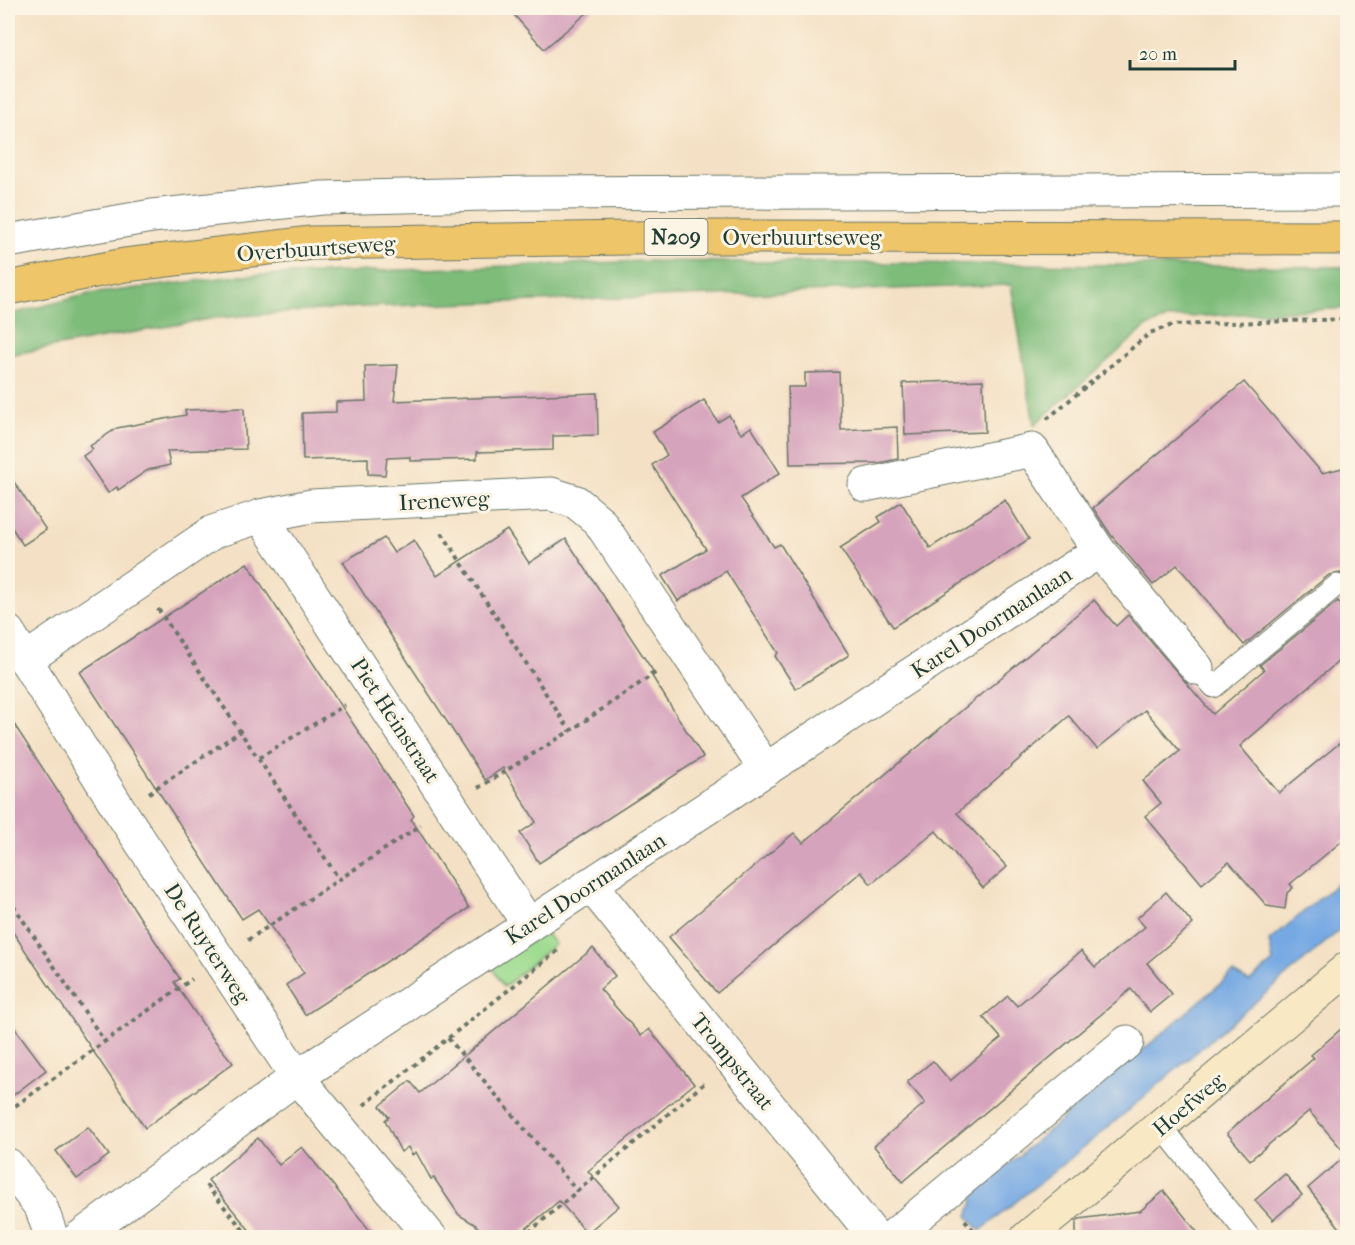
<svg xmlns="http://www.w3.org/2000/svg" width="1355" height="1245" font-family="'IM FELL French Canon',serif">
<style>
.green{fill:#9edc90;stroke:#5e8c62;stroke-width:1.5}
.forest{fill:#7ebc7a;stroke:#4e7c57;stroke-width:1.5}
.water{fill:#76a9e3;stroke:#4a738c;stroke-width:1.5}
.building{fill:#d6a3bc}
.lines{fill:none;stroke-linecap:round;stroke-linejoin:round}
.lane-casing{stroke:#6a7667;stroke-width:23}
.street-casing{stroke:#6a7667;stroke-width:35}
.secondary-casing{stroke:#6a7667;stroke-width:35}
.primary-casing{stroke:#6a7667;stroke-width:35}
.path{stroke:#6a7667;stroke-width:4;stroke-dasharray:4.5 4.5;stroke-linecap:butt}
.lane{stroke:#fff;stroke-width:21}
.street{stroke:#fff;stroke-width:33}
.secondary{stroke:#f8e8c3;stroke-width:33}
.primary{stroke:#eec569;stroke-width:33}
.labels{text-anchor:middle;stroke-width:6;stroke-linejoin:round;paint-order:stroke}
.shield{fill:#fcf5e5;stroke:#617469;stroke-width:1.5}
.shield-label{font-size:21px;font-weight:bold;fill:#1f3d34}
.street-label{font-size:22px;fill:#1f3d34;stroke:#fcf5e5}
</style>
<rect width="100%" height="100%" fill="#fcf5e5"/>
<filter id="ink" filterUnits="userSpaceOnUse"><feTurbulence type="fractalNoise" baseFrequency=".0167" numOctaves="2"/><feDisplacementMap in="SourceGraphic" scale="12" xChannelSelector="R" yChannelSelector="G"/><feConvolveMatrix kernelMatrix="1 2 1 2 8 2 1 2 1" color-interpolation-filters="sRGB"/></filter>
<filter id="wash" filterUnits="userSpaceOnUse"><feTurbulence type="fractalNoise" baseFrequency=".008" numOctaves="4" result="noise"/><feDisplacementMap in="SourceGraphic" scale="24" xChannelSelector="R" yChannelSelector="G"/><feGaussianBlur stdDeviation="1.35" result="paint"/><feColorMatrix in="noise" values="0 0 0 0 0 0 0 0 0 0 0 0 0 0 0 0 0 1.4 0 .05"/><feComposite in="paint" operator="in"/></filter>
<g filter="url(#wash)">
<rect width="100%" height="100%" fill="#f4e1c5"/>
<polygon class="green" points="545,932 555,944 504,987 491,966"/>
<polygon class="forest" points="646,261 1347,267 1347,308 1170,318 1146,327 1034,425 1011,285 360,307 214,318 8,355 8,315 89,294 237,276"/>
<polygon class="water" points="1347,875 1347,924 1105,1130 980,1231 968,1216 976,1192 1233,973 1249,982 1273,962 1269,941"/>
<g id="blocks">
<g class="building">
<polygon points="508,8 593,8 544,49"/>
<polygon points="398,365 394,401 597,393 598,435 553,436 553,450 477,452 477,459 410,461 410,457 387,458 385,475 368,474 368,458 303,460 302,413 336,412 336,402 366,401 365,366"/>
<polygon points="839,372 841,430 897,427 898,459 879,463 790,464 788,387 805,387 805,373"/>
<polygon points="983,380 985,432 905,435 903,383"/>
<polygon points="1244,382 1322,473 1347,467 1347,568 1341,573 1329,575 1244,645 1177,565 1153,585 1111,535 1093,508"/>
<polygon points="704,400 718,422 729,415 741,434 751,427 780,473 741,498 774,547 780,544 849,655 796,689 775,656 778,653 726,571 678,601 662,576 706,549 652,465 667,455 653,432"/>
<polygon points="244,408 246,449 167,451 170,465 148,470 118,490 117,487 108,493 83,456 93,449 90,446 117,428 186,415 185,410"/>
<polygon points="8,473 46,530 23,545 8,522"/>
<polygon points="1005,500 1029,539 893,627 840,548 881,522 878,517 901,502 930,548"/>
<polygon points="507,530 529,563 566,539 653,671 650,673 703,757 539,863 520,833 536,822 503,768 485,780 343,562 384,538 394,553 414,540 437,576"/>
<polygon points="247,563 414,816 411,819 469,908 305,1015 286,985 304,973 258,909 242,919 80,672"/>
<polygon points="1094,600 1116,626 1128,615 1213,714 1264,670 1260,665 1338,601 1347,613 1347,654 1240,746 1279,793 1347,737 1347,837 1290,884 1293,888 1287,893 1285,909 1267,906 1229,862 1202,884 1145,816 1161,803 1143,781 1180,751 1145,710 1097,749 1069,716 957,813 1007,867 983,888 936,831 871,884 861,872 717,993 669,937 794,833 803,843"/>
<polygon points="8,715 180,979 174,982 211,1036 233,1063 145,1128 8,925"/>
<polygon points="1166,892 1193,924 1147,963 1172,994 1150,1012 1131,989 903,1182 874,1146 925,1103 907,1082 933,1061 950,1081 1001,1038 983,1017 1008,996 1017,1006 1081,951 1095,967 1145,927 1137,918"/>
<polygon points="593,948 615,976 600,989 641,1036 649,1029 694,1084 588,1171 619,1206 587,1233 559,1201 516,1237 486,1237 476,1225 459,1215 434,1178 431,1179 427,1172 416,1152 412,1155 408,1147 401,1152 385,1120 389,1117 380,1106 410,1081 420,1093"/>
<polygon points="8,1019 46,1070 8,1099"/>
<polygon points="1347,1024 1347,1237 1308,1188 1347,1155 1309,1111 1250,1160 1227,1133 1314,1058 1311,1055"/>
<polygon points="88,1127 109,1155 77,1179 56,1151"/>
<polygon points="258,1138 279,1165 302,1147 376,1238 256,1238 208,1180"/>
<polygon points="1285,1174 1302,1195 1273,1220 1255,1200"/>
<polygon points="1164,1191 1202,1238 1076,1238 1076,1222 1079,1219 1140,1211"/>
</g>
</g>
</g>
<g filter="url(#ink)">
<use href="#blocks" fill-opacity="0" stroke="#6a7667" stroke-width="1.5"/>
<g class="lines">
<defs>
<g id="lane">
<polyline points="1197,668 1214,687 1337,585"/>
<polyline points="1162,1127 1250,1238"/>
</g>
<g id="street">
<polyline points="8,241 152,216 322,198 530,193 1348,190"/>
<polyline points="865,485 1032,450 1099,551 1197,668"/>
<polyline points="261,516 529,925"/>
<polyline points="8,632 121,812 297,1077 431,1238"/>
<polyline points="25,660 213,532 261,516 311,506 551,494 576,502 599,521 766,770"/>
<polyline points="590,884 876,1238"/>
<polyline points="8,1165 41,1207 52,1238"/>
<polyline points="79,1238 297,1077 1099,551"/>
<polyline points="891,1238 1127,1042"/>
</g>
<polyline id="secondary" points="1027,1238 1348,968"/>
<polyline id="primary" points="8,288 125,265 311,243 694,237 1348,238"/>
</defs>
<use href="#lane" class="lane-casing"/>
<use href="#street" class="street-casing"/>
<use href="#secondary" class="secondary-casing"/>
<use href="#primary" class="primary-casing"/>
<g class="path">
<polyline points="1047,419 1150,333 1172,325 1348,319"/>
<polyline points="442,533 570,731"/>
<polyline points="158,609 339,879"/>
<polyline points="259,758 345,705"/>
<polyline points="478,788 570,731 658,671"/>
<polyline points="149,793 241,731"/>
<polyline points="8,898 105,1042"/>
<polyline points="248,940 421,825"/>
<polyline points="448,1038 577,1191"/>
<polyline points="364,1105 560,949"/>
<polyline points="8,1111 192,979"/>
<polyline points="206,1185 250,1238"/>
<polyline points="965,1220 980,1238"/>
<polyline points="522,1238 707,1081"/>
</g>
<use href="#lane" class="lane"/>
<use href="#street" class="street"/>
<use href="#secondary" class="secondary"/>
<use href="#primary" class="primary"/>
</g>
</g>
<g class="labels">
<rect class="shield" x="644.5" y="219" width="63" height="36" rx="4.5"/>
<g class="shield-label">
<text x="676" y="244">N209</text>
</g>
<g class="street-label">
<text x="802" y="245">Overbuurtseweg</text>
<text transform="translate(316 248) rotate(-4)" y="8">Overbuurtseweg</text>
<text transform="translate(444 500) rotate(-3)" y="8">Ireneweg</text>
<text transform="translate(991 622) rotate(-33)" y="8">Karel Doormanlaan</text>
<text transform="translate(396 720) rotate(57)" y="8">Piet Heinstraat</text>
<text transform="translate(585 888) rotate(-33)" y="8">Karel Doormanlaan</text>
<text transform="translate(208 943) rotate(57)" y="8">De Ruyterweg</text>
<text transform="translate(733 1061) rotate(51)" y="8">Trompstraat</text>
<text transform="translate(1188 1104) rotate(-40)" y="8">Hoefweg</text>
</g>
</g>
<rect width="1355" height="1245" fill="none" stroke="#fcf5e5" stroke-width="30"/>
<path d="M1130 60v9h105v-9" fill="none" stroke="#1f3d34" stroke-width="3"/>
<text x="1139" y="60" font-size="18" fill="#1f3d34" stroke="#fcf5e5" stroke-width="4.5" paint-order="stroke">20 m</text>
</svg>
